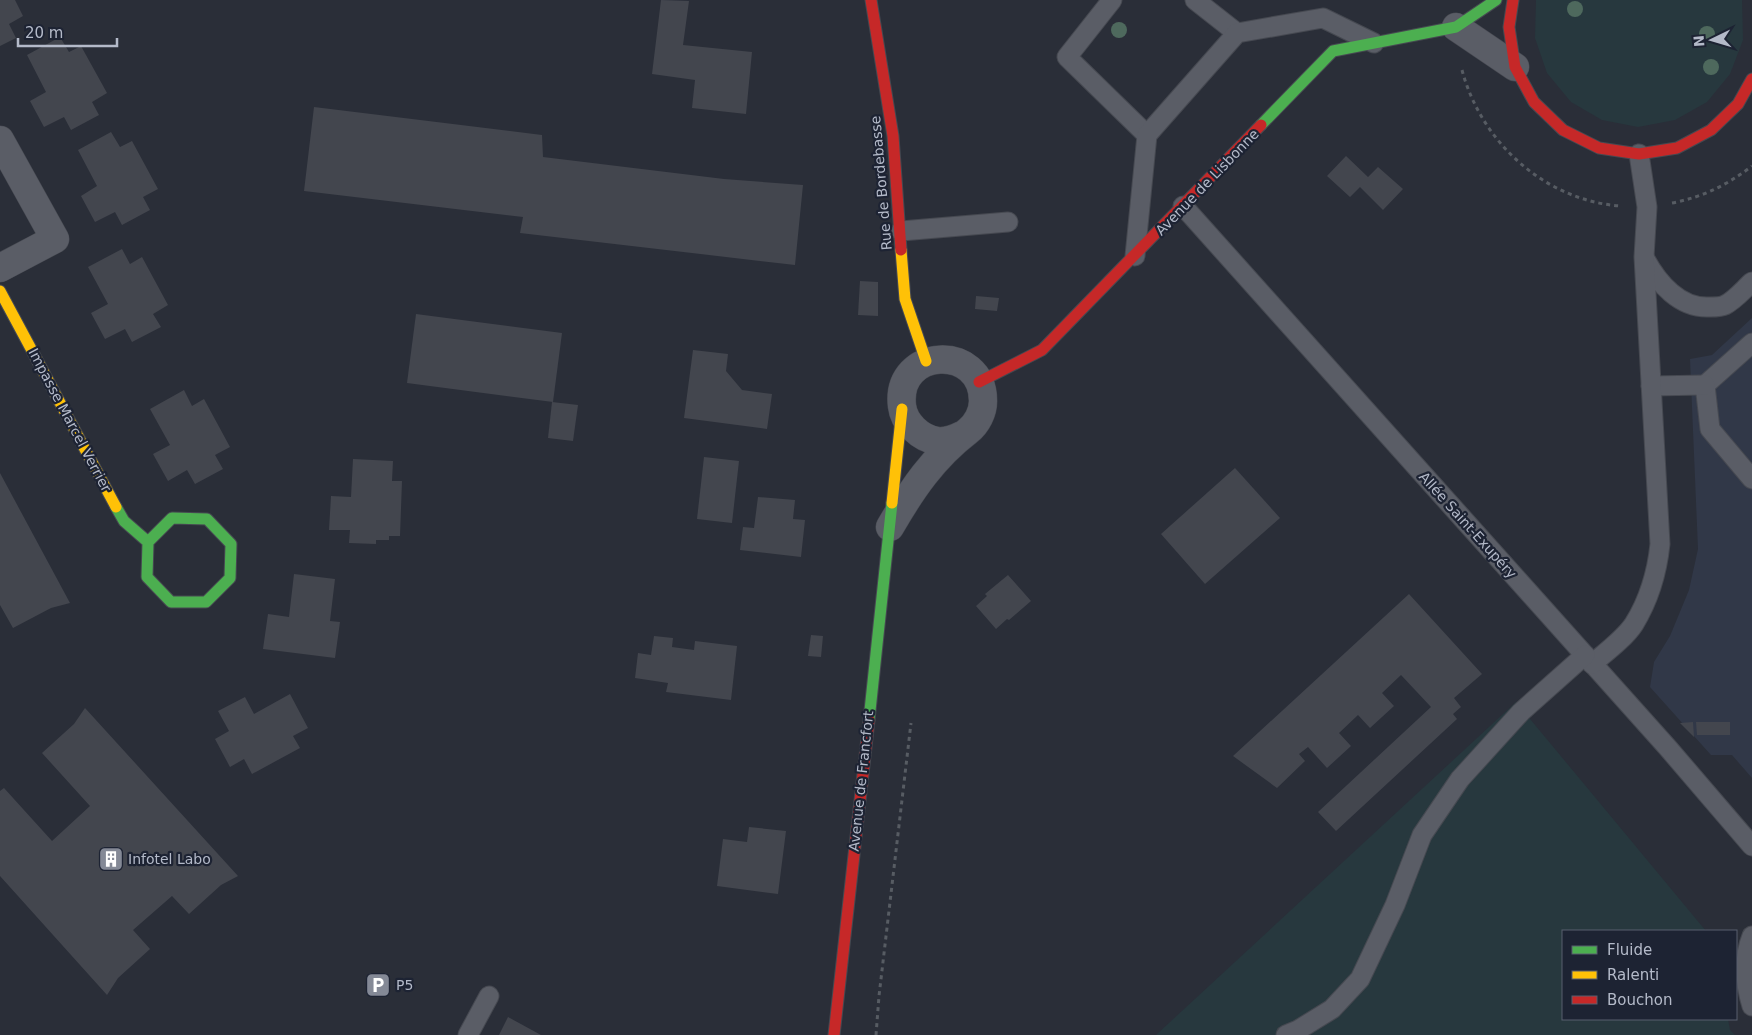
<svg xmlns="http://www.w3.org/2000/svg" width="1752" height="1035" font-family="'DejaVu Sans',sans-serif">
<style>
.airport{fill:#313848}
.green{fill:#27383e}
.building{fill:#43464e}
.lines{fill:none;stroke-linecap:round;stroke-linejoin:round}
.lane-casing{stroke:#464951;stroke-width:21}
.street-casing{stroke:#464951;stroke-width:29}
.fast-casing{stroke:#464951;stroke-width:13}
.slow-casing{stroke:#464951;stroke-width:13}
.jam-casing{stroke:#464951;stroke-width:13}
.path{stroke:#575c63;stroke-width:3;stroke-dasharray:4 4;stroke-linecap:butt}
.lane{stroke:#5a5d66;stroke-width:19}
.street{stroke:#5a5d66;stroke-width:28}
.fast{stroke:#4caf50;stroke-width:11}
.slow{stroke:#ffc107;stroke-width:11}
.jam{stroke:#c62828;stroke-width:11}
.tree{fill:#4e695d}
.labels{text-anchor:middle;stroke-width:4.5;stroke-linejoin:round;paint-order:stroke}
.street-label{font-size:14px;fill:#b4bac9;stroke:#1d2333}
.poi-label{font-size:14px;fill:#b4bac9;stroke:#1d2333;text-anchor:start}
</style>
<rect width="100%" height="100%" fill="#2a2e38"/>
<polygon class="airport" points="1752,318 1752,778 1732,755 1711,755 1650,687 1654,662 1670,636 1689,590 1698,549 1690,359 1712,355"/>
<g class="green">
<polygon points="1536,0 1742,0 1743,40 1730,74 1707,102 1675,120 1638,127 1602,120 1571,102 1547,73 1535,38"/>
<polygon points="1516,702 1706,931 1563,931 1563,1019 1728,1019 1730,1030 1735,1035 1156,1035"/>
</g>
<g class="building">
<polygon points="0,0 15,0 23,16 9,24 16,38 0,46"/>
<polygon points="661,0 689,1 683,45 752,52 746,114 692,108 695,80 652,74"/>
<polygon points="60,37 69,52 81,46 107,93 92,102 99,115 71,130 64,117 44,127 30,101 46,92 27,55"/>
<polygon points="314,107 542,135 543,157 724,179 803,185 795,265 520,233 523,217 304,191"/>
<polygon points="111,132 120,147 132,141 158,189 143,197 150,210 122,225 115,212 95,222 81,196 97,186 78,150"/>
<polygon points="1346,156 1368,177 1378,167 1403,189 1383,210 1360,187 1350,197 1327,176"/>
<polygon points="122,249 130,264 142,257 168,305 153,314 161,327 132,342 125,329 105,339 91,313 108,304 88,267"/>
<polygon points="860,281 878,282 878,316 858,315"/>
<polygon points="976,296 999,298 997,311 975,309"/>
<polygon points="416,314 562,333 553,402 407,383"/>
<polygon points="693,350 728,354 726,371 742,390 772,394 767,429 684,418"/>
<polygon points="184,390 192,406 204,399 230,447 215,455 223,469 195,484 187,470 168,481 153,454 170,445 150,409"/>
<polygon points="552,402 578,405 573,441 548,438"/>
<polygon points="704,457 739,461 732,523 697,519"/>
<polygon points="353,459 393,461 392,481 402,481 400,536 389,536 389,540 376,540 376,544 349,543 350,530 329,530 331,496 351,497"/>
<polygon points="1235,468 1280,518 1205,584 1161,534"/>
<polygon points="0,473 70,603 51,608 13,628 0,605"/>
<polygon points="758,497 795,500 793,519 805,520 801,557 740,550 743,527 754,528"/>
<polygon points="294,574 335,579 330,621 340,622 335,658 263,649 268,614 289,617"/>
<polygon points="1008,575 1031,601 1009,620 1007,619 996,629 976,606 987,596 985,594"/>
<polygon points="1409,594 1482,674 1454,698 1461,707 1453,714 1457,719 1336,831 1318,812 1431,707 1401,675 1382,693 1394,706 1370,728 1358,715 1339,733 1351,746 1327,768 1308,747 1299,754 1305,761 1277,788 1233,756"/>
<polygon points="811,635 823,636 821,657 808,656"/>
<polygon points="654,636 673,638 672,647 694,650 695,641 737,646 731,700 666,692 668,683 635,678 638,653 651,655"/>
<polygon points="290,694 308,728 293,736 300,748 252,774 244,759 230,767 215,739 229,731 218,711 245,697 254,714"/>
<polygon points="85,708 238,876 221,885 189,914 172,896 133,930 150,949 118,978 107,995 0,876 0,791 4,788 52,841 90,806 42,753 74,724"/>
<polygon points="1693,722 1694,737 1680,723"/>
<polygon points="1696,722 1730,722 1730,735 1697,735"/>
<polygon points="749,827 786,831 778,894 717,886 723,839 747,842"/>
<polygon points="508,1017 541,1035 499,1035"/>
</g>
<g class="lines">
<defs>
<g id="lane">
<polyline points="1112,0 1067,57 1147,135"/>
<polyline points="1195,0 1237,33"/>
<polyline points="1183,206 1668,748 1752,846"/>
<polyline points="901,231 1008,222"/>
<polyline points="1135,256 1147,135 1237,33 1323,18 1374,43"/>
<path d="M1645,259C1658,283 1680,309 1710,307C1715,307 1721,307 1725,305C1735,300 1744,289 1752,282"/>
<polyline points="1752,343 1705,385 1710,429 1752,479"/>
<polyline points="1651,386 1705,385"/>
<path d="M1592,664C1605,653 1625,638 1634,624C1650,598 1657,573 1660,544L1644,257L1647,207L1639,154"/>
<path d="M1752,936C1743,958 1745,984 1752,1006"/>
<polyline points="468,1035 489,996"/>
<polyline points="1286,1035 1298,1030 1332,1009 1360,979 1395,905 1422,835 1460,779 1521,712 1585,655"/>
</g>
<g id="street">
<polyline points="1456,27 1515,67"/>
<polyline points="0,140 55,239 0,268"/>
<path d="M890,527C912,489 933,458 968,431C977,424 983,412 983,401C983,343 895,347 902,406C904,423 920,438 937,441C946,442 954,439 962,435"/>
</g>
<g id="fast">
<polyline points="1261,125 1333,51 1456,27 1496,0"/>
<polyline points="116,507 124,521 148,542 147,577 171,602 206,602 230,578 231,544 207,519 172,518 148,542"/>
<polyline points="869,720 892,503"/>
</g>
<g id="slow">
<polyline points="901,250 905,299 926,361"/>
<polyline points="0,291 116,507"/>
<polyline points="892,503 902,409"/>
</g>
<g id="jam">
<polyline points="871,0 893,136 901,250"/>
<polyline points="1513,0 1509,27 1515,67 1534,102 1563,130 1599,148 1639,154 1677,148 1711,130 1738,104 1752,79"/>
<polyline points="979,382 1042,350 1261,125"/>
<polyline points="834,1035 869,720"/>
</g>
</defs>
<use href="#lane" class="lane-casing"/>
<use href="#street" class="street-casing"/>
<use href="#fast" class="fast-casing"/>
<use href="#slow" class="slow-casing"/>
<use href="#jam" class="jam-casing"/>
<g class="path">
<path d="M1462,70C1481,142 1545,201 1621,206"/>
<path d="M1672,203C1703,197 1727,185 1752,166"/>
<polyline points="876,1035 879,996 911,723"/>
</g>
<use href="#lane" class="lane"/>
<use href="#street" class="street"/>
<use href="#fast" class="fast"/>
<use href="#slow" class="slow"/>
<use href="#jam" class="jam"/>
</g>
<g class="tree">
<circle cx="1575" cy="9" r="8"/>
<circle cx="1119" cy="30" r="8"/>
<circle cx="1707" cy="34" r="8"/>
<circle cx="1711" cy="67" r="8"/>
</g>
<defs>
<symbol id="building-square" viewBox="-11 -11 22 22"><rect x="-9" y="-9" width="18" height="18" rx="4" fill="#848996" stroke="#1d2333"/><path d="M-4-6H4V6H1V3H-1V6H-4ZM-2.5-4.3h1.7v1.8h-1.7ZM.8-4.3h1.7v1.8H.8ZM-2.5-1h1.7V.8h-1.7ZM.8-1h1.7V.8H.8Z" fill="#fff"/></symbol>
<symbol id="parking-square" viewBox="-11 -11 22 22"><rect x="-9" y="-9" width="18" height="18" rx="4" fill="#848996" stroke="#1d2333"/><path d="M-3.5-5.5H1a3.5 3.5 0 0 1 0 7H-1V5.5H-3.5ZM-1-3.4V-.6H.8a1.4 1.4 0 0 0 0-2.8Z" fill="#fff"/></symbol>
</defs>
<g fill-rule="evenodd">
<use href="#building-square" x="97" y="845" width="28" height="28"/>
<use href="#parking-square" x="364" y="971" width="28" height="28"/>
</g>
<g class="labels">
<g class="street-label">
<text transform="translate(1207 182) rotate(-46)" y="5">Avenue de Lisbonne</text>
<text transform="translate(881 183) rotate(-95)" y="5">Rue de Bordebasse</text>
<text transform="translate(70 420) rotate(62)" y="5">Impasse Marcel Verrier</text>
<text transform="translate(1468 525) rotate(48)" y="5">Allée Saint-Exupéry</text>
<text transform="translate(861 781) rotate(-84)" y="5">Avenue de Francfort</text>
</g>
<g class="poi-label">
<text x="128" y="864">Infotel Labo</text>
<text x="396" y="990">P5</text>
</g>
</g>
<rect x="1562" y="930" width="175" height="90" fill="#1d2333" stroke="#595f6f"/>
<rect x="1572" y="946" width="25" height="8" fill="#4caf50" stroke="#595f6f"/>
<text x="1607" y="955" font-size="15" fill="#b4bac9">Fluide</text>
<rect x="1572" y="971" width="25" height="8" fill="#ffc107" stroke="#595f6f"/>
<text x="1607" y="980" font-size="15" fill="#b4bac9">Ralenti</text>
<rect x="1572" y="996" width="25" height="8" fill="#c62828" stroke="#595f6f"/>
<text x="1607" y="1005" font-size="15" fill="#b4bac9">Bouchon</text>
<g transform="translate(1712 40) rotate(265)" stroke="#1d2333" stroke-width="4" paint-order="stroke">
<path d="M0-4L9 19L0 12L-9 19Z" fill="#b4bac9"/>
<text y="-8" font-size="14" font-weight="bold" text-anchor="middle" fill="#b4bac9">N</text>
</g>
<path d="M18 38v8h99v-8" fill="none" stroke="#b4bac9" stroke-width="2.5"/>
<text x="25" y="38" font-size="15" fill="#b4bac9" stroke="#1d2333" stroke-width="4" paint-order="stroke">20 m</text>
</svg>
